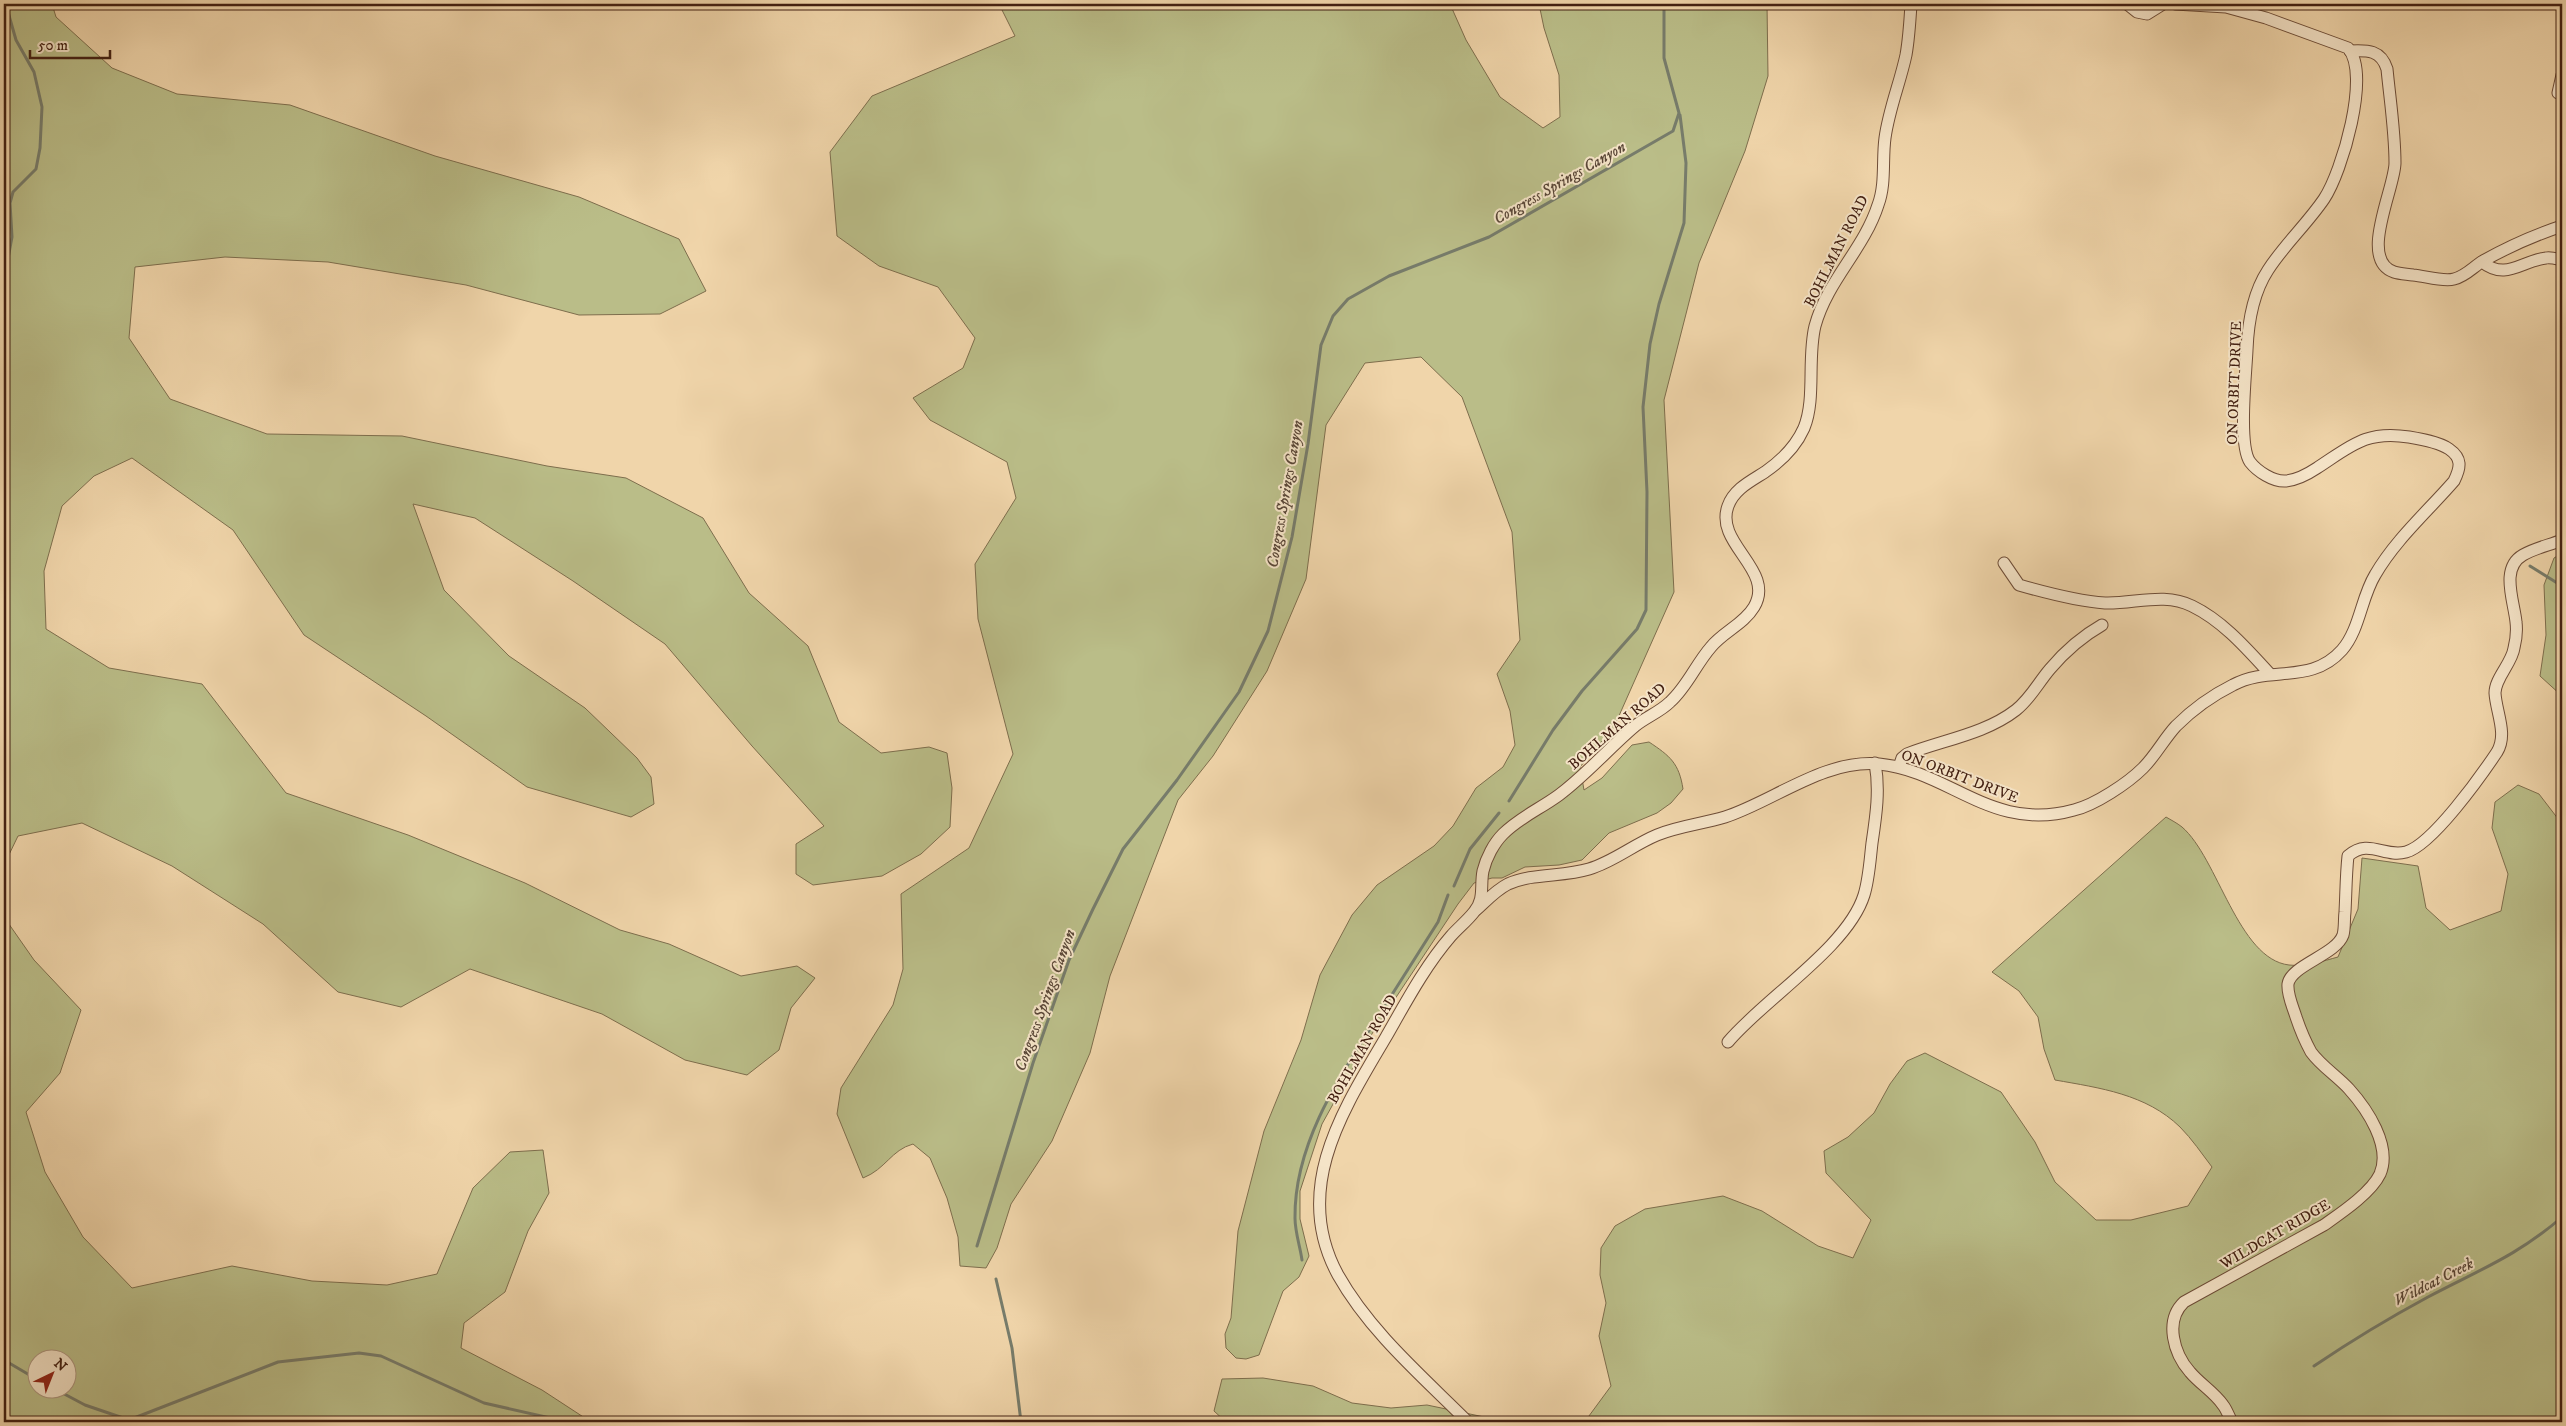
<svg xmlns="http://www.w3.org/2000/svg" width="2566" height="1426" font-family="'IM FELL DW Pica',serif">
<style>
.green{fill:#babd88;stroke:#7e6e4d;fill-rule:evenodd}
.lines{fill:none;stroke-linecap:round;stroke-linejoin:round}
.stream{stroke:#777c6b;stroke-width:3}
.minor-casing{stroke:#6e4d38;stroke-width:13}
.minor{stroke:#f5e4c8;stroke-width:11}
.labels{text-anchor:middle;stroke-width:4;stroke-linejoin:round;paint-order:stroke}
.street-label{font-size:15px;fill:#432012;stroke:#f5e4c8}
.water-label{font-size:16px;font-style:italic;fill:#594637;stroke:#f5e4c8}
</style>
<rect width="100%" height="100%" fill="#f0d5aa"/>
<filter id="stains"><feTurbulence type="fractalNoise" baseFrequency=".004" numOctaves="4"/><feColorMatrix values="0 0 0 0 .2 0 0 0 0 .09 0 0 0 0 .02 0 0 0 .5 -.17"/></filter>
<radialGradient id="worn" r=".72"><stop offset=".6" stop-color="#630" stop-opacity="0"/><stop offset="1" stop-color="#630" stop-opacity=".3"/></radialGradient>
<g class="green">
<polygon points="4,4 52,4 56,17 112,68 177,94 290,105 435,156 579,197 679,239 706,291 660,314 579,315 466,285 328,262 225,257 135,267 129,338 170,399 267,434 402,436 547,466 626,478 703,518 749,593 808,646 839,722 881,753 929,747 947,753 952,788 950,827 921,854 882,876 813,885 796,874 796,844 824,826 752,746 665,644 573,581 475,518 413,504 444,590 509,656 585,708 637,758 651,777 654,804 631,817 527,787 426,716 304,635 233,530 132,458 94,476 62,506 44,571 46,629 109,668 202,684 286,793 408,835 525,883 620,930 669,944 741,976 797,966 815,978 791,1008 779,1050 747,1075 685,1060 602,1014 470,969 401,1007 338,992 263,924 172,866 82,823 18,836 4,865"/>
<path d="M999,4H1450L1466,40L1500,97L1543,128L1560,117L1559,75L1544,28L1539,4H1767L1768,76L1745,151L1699,263L1664,400L1674,592L1614,727L1580,767L1584,790L1602,778L1632,745L1649,742C1670,756 1679,763 1683,789L1671,803L1657,813L1609,833L1582,860L1559,865L1525,867L1502,878H1492L1474,883L1458,904L1373,1032L1322,1124L1300,1191V1219L1309,1256L1299,1277L1283,1291L1259,1355L1246,1359L1236,1358L1226,1348L1225,1334L1231,1318L1238,1231L1264,1131L1301,1040L1320,975L1352,915L1377,885L1434,846L1453,826L1476,788L1503,767L1515,745L1510,711L1497,674L1520,640L1512,532L1462,397L1421,357L1365,363L1326,425L1306,579L1267,671L1213,756L1178,800L1110,976L1090,1053L1052,1141L1011,1204L997,1248L986,1268L960,1266L958,1237L947,1198L930,1158L913,1144C891,1150 886,1169 863,1178L837,1114L841,1088L893,1005L903,969L901,894L969,848L1013,754L978,619L975,564L1016,498L1007,462L930,420L913,398L963,368L975,338L938,287L879,266L837,236L830,152L872,96L1015,36Z"/>
<polygon points="2562,553 2562,696 2540,676 2546,635 2544,585 2554,558"/>
<path d="M2518,785L2539,794L2562,824V1422H1581L1586,1420L1611,1386L1599,1336L1606,1303L1600,1275L1601,1248L1615,1226L1645,1209L1723,1196L1762,1211L1818,1246L1853,1258L1871,1220L1826,1173L1824,1151L1848,1137L1874,1113L1890,1084L1907,1061L1925,1053L2001,1092L2035,1142L2055,1182L2096,1220H2131L2188,1206L2212,1167C2202,1154 2192,1139 2180,1127C2146,1094 2100,1088 2055,1080L2044,1049L2038,1017L2019,991L1992,972L2166,817C2171,820 2177,823 2182,827C2218,858 2238,959 2289,965C2306,967 2323,961 2338,957L2358,909L2362,858L2418,866L2426,908L2450,930L2501,911L2508,874L2492,828L2495,802Z"/>
<path d="M4,917L34,960L81,1010L60,1073L26,1112L45,1172L83,1237L132,1288L232,1266L312,1281L387,1285L437,1274L473,1188L510,1152L543,1150L549,1193L528,1231L505,1292L464,1323L461,1348L542,1390L591,1422H4ZM68,1358V1388H38V1358Z"/>
<polygon points="1263,1378 1313,1386 1352,1403 1391,1408 1427,1405 1508,1422 1226,1422 1214,1411 1222,1379"/>
</g>
<g class="lines">
<g class="stream">
<polyline points="4,280 12,237 10,203 13,192 36,169 40,148 42,107 34,72 16,40 8,12 8,4"/>
<polyline points="2530,566 2562,586"/>
<polyline points="1509,801 1553,730 1582,691 1637,629 1646,610 1647,492 1643,407 1650,344 1659,304 1684,223 1686,163 1680,115"/>
<polyline points="1454,886 1470,849 1499,813"/>
<polyline points="1386,1004 1438,922 1448,895"/>
<polyline points="977,1246 1033,1063 1069,960 1093,909 1123,849 1177,780 1239,692 1268,631 1292,537 1308,444 1321,345 1333,316 1348,299 1389,276 1489,237 1673,131 1679,113 1664,58 1664,4"/>
<path d="M1302,1260C1300,1246 1295,1232 1295,1218C1294,1148 1335,1083 1372,1026"/>
<polyline points="996,1279 1012,1348 1021,1422"/>
<polyline points="4,1360 38,1380"/>
<path d="M2314,1366C2351,1341 2389,1318 2428,1297C2477,1271 2519,1255 2562,1217"/>
<polyline points="53,1388 85,1405 129,1420 278,1362 359,1353 381,1356 484,1403 568,1422"/>
</g>
<defs>
<g id="minor">
<polyline points="2127,4 2137,12 2147,14 2163,4"/>
<path d="M2350,51C2368,50 2381,50 2387,69C2390,100 2395,132 2395,163C2395,188 2358,260 2394,272C2400,274 2407,274 2413,275C2425,276 2443,282 2454,279C2466,276 2473,267 2483,261C2508,247 2535,235 2562,226"/>
<polyline points="2558,93 2562,75"/>
<path d="M2482,262C2506,281 2521,261 2546,258C2551,257 2557,259 2562,260"/>
<path d="M2004,563L2019,585C2047,593 2077,601 2105,603C2135,604 2164,592 2192,606C2223,621 2247,649 2270,674"/>
<path d="M1899,767L1902,758L1907,754C1943,740 1985,734 2016,710C2031,698 2038,683 2050,669C2066,650 2081,637 2102,625"/>
<path d="M1476,910C1486,901 1496,890 1508,884C1532,873 1563,877 1589,869C1613,862 1633,845 1657,835C1679,826 1702,824 1725,817C1774,801 1824,759 1879,764C1950,771 1992,833 2074,810C2095,805 2128,783 2143,768C2156,755 2164,739 2176,726C2192,710 2213,695 2233,685C2270,665 2311,685 2342,650C2360,629 2361,598 2375,575C2395,540 2428,511 2454,481C2461,467 2462,458 2449,449C2439,442 2421,439 2409,437C2366,430 2351,446 2317,468C2308,474 2296,480 2286,481C2273,482 2257,471 2250,462C2238,445 2246,373 2247,350C2248,323 2253,293 2268,270C2284,245 2307,224 2324,199C2342,172 2371,74 2348,48L2266,18L2226,7L2175,4"/>
<path d="M1728,1042C1764,999 1848,947 1864,895C1869,879 1870,860 1872,843C1876,816 1880,790 1875,763"/>
<path d="M1468,1422C1423,1377 1370,1332 1338,1275C1291,1189 1343,1110 1386,1037C1406,1002 1425,966 1451,936C1458,928 1467,921 1474,912C1485,899 1480,886 1483,871C1486,858 1494,843 1503,834C1520,817 1540,809 1559,795C1587,774 1609,748 1635,726C1646,717 1660,712 1670,702C1687,687 1696,664 1711,647C1723,632 1744,624 1754,607C1776,570 1714,544 1728,506C1734,489 1751,481 1765,472C1781,461 1796,446 1804,428C1816,399 1807,358 1815,326C1827,281 1864,249 1878,205C1886,184 1882,160 1885,138C1889,109 1900,83 1906,55C1909,38 1910,21 1911,4"/>
<path d="M2232,1422C2229,1417 2227,1410 2223,1405C2214,1392 2200,1384 2190,1372C2174,1354 2164,1321 2184,1302L2324,1225C2341,1213 2371,1193 2380,1174C2392,1146 2367,1109 2349,1089C2337,1076 2321,1066 2311,1052C2305,1041 2300,1029 2296,1017C2293,1007 2287,995 2288,984C2291,965 2336,955 2343,935C2345,928 2344,919 2345,912C2346,893 2346,874 2348,856C2369,838 2384,858 2406,852C2432,845 2481,776 2497,752C2508,734 2496,712 2495,693C2495,678 2512,663 2514,648C2516,640 2517,630 2516,622C2514,601 2500,568 2523,555C2535,548 2550,545 2562,540"/>
</g>
</defs>
<use href="#minor" class="minor-casing"/>
<use href="#minor" class="minor"/>
</g>
<g class="labels">
<g class="street-label">
<text transform="translate(1836 251) rotate(-63)" y="5">BOHLMAN ROAD</text>
<text transform="translate(2234 383) rotate(-88)" y="5">ON ORBIT DRIVE</text>
<text transform="translate(1617 726) rotate(-41)" y="5">BOHLMAN ROAD</text>
<text transform="translate(1960 776) rotate(21)" y="5">ON ORBIT DRIVE</text>
<text transform="translate(1362 1049) rotate(-60)" y="5">BOHLMAN ROAD</text>
<text transform="translate(2275 1234) rotate(-30)" y="5">WILDCAT RIDGE</text>
</g>
<g class="water-label">
<text transform="translate(1559 182) rotate(-30)" y="6">Congress Springs Canyon</text>
<text transform="translate(1284 494) rotate(-80)" y="6">Congress Springs Canyon</text>
<text transform="translate(1044 1000) rotate(-70)" y="6">Congress Springs Canyon</text>
<text transform="translate(2433 1281) rotate(-27)" y="6">Wildcat Creek</text>
</g>
</g>
<rect width="2566" height="1426" fill="none" stroke="#f0d5aa" stroke-width="20"/>
<rect x="5" y="5" width="2556" height="1416" fill="none" stroke="#432012" stroke-width="2.5"/>
<rect x="10" y="10" width="2546" height="1406" fill="none" stroke="#432012"/>
<g transform="translate(52 1374) rotate(43)"><circle r="24" fill="#f5e4c8" stroke="#ae967f"/>
<path d="M0-4L9 19L0 12L-9 19Z" fill="#8f2418"/>
<text y="-8" font-size="14" font-weight="bold" text-anchor="middle" fill="#432012">N</text>
</g>
<path d="M30 50v8h80v-8" fill="none" stroke="#432012" stroke-width="2.5"/>
<text x="38" y="50" font-size="15" fill="#432012" stroke="#f5e4c8" stroke-width="4" paint-order="stroke">50 m</text>
<rect width="100%" height="100%" filter="url(#stains)"/>
<rect width="100%" height="100%" fill="url(#worn)"/>
</svg>
